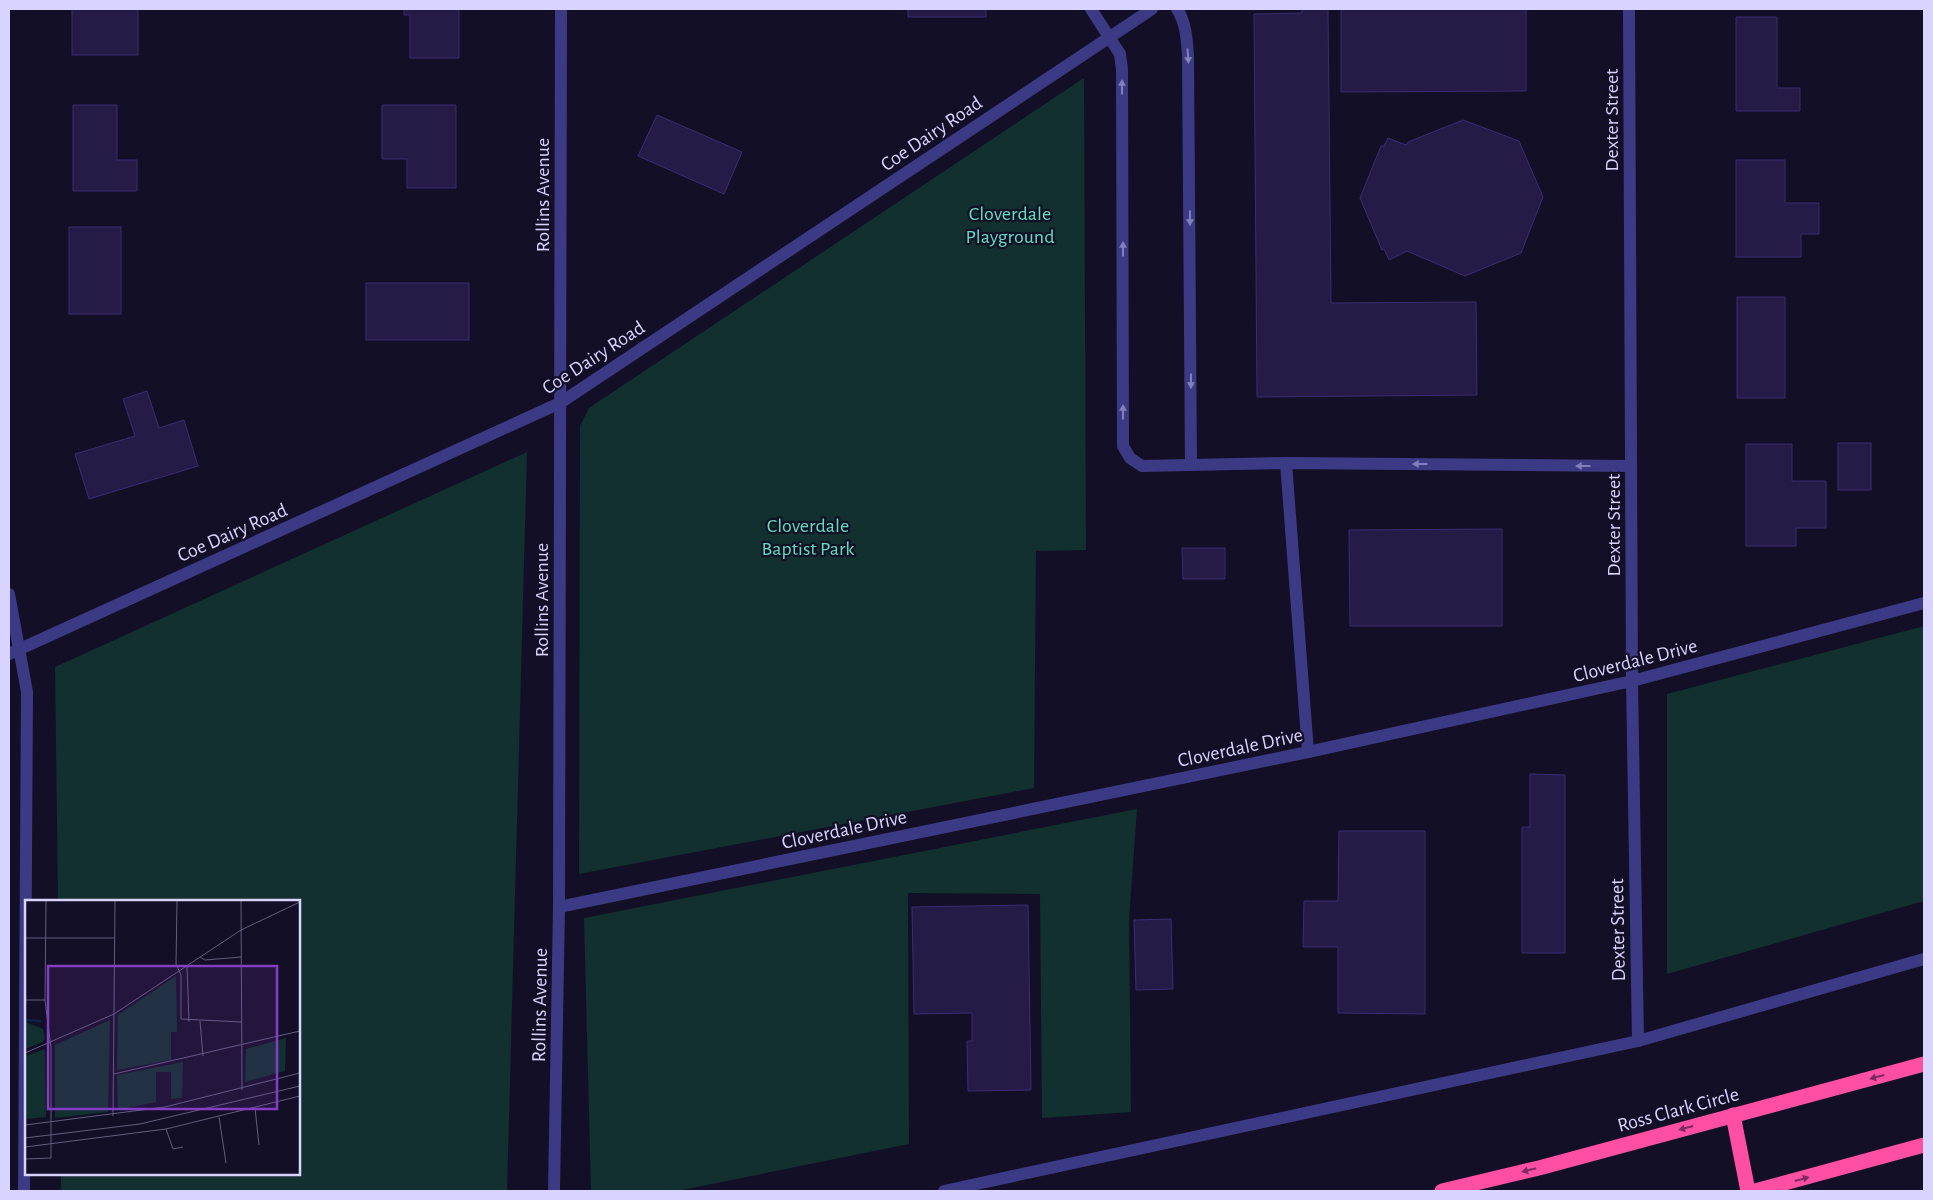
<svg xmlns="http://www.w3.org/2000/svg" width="1933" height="1200" font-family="'Alegreya Sans',sans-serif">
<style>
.green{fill:#12302f}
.building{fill:#241b47;stroke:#3b2d73}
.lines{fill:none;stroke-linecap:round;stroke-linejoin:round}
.minor{stroke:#3d3a85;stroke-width:12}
.highway{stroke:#ff4fa3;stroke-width:15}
.oneway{fill:#837fbc}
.oneway2{fill:#7d2c5e}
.labels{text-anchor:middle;stroke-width:4.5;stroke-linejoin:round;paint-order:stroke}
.street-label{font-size:20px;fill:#d9d4ff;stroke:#130f26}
.park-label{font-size:20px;fill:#5fe0c0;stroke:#130f26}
.inset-river{fill:none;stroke:#0c2248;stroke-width:2.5}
.inset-road{fill:none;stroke:#625e7d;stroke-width:1}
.view{fill:#843dc5;fill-opacity:0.15;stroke:#843dc5;stroke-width:2.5}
.inset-edge{fill:none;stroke:#d9d4ff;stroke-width:2.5}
</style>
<rect width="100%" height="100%" fill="#130f26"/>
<g class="green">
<polygon points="1084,78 1086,550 1036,551 1034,788 579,874 580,426 589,408"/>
<polygon points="527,452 507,1191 61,1191 61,1174 299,1174 299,901 58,901 55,667"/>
<polygon points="1924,626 1924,901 1667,974 1667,694"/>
<polygon points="1137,809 1129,920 1131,1112 1042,1118 1040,894 908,893 909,1144 677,1191 591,1191 584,918"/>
</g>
<g class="building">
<rect x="72" y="9" width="66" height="46"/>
<polygon points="404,9 459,9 459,58 410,58 410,15 404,15"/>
<rect x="908" y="9" width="78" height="8"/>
<polygon points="1302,9 1328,9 1331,303 1476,302 1477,395 1257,397 1254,14 1302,13"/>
<polygon points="1341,9 1526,9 1526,91 1341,92"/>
<polygon points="1736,17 1777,17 1777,88 1800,88 1800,111 1736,111"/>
<polygon points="73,105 117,105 117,160 137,160 137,191 73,191"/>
<polygon points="382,105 456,105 456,188 407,188 407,159 382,159"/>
<polygon points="657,115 742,152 724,194 638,156"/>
<polygon points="1463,120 1519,141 1543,197 1521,253 1465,276 1407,251 1389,260 1384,249 1382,250 1360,198 1381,146 1384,146 1388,138 1406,145 1408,142"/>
<polygon points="1736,160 1785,160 1785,203 1819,203 1819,234 1801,234 1801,257 1736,257"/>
<rect x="69" y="227" width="52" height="87"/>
<rect x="366" y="283" width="103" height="57"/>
<rect x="1737" y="297" width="48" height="101"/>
<polygon points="147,391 159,428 184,420 198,466 89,499 75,454 135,436 123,399"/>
<rect x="1838" y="443" width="33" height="47"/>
<polygon points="1746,444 1792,444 1792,481 1826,481 1826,528 1796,528 1796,546 1746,546"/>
<polygon points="1502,529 1502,626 1350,626 1349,530"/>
<polygon points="1182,548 1225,548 1225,579 1183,579"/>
<polygon points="1530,774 1565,775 1565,953 1522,953 1522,827 1530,827"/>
<polygon points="1339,831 1425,831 1425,1014 1338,1013 1338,947 1303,947 1304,901 1338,901"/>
<polygon points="1028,905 1031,1090 968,1091 967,1041 972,1041 972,1013 914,1014 912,907"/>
<polygon points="1171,919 1173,989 1136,990 1134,920"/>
</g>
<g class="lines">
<g class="minor">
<polyline points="1091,9 1120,54 1122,69 1123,446 1130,458 1142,466 1286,463 1631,466"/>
<path d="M1177,9C1186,22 1187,41 1188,56L1191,465"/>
<polyline points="1629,9 1632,681 1638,1041"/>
<polyline points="1286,463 1308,752"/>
<polyline points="9,594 27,692 24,1191"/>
<polyline points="9,654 560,403 1152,9"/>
<polyline points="559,907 1308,752 1632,681 1924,603"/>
<polyline points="554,1191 559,907 561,9"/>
<polyline points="944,1191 1638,1041 1924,959"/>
</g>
<g class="highway">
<polyline points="1733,1115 1748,1191"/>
<polyline points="1442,1191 1539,1168 1924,1064"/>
<polyline points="1755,1191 1924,1145"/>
</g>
</g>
<defs><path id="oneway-solid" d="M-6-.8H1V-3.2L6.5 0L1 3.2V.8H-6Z" transform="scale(1.25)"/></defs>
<g class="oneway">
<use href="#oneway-solid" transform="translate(1188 56) rotate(86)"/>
<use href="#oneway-solid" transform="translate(1122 87) rotate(-90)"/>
<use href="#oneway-solid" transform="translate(1190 218) rotate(90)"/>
<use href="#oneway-solid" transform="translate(1123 249) rotate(-90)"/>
<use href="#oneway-solid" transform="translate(1191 381) rotate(90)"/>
<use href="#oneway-solid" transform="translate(1123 412) rotate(-90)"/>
<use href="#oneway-solid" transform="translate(1420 464) rotate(-180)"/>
<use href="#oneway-solid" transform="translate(1583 466) rotate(-180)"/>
</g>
<g class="oneway2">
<use href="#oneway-solid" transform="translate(1877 1077) rotate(165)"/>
<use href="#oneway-solid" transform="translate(1686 1128) rotate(165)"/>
<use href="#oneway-solid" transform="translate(1529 1170) rotate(166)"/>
<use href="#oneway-solid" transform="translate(1802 1179) rotate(-15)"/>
</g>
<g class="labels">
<g class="street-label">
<text transform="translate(1611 120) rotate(-90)" y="7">Dexter Street</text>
<text transform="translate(931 133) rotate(-34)" y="7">Coe Dairy Road</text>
<text transform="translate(542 195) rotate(-90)" y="7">Rollins Avenue</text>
<text transform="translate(593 357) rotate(-33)" y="7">Coe Dairy Road</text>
<text transform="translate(1613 525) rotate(-90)" y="7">Dexter Street</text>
<text transform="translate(232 532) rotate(-24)" y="7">Coe Dairy Road</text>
<text transform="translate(541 600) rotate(-90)" y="7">Rollins Avenue</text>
<text transform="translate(1635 660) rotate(-14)" y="7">Cloverdale Drive</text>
<text transform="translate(1240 747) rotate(-12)" y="7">Cloverdale Drive</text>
<text transform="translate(844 829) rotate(-12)" y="7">Cloverdale Drive</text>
<text transform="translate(1617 930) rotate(-91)" y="7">Dexter Street</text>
<text transform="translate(539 1005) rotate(-89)" y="7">Rollins Avenue</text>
<text transform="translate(1678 1109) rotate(-15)" y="7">Ross Clark Circle</text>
</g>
<g class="park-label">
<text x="1010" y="220">Cloverdale<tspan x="1010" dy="23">Playground</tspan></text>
<text x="808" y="532">Cloverdale<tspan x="808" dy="23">Baptist Park</tspan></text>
</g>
</g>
<g transform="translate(25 900)">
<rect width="275" height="275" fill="#130f26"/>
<path d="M151,76L152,132H146V160L92,170L93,115ZM85,120L83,212L30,218V145ZM0,122L18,129L20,138L18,142L0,149ZM261,138L260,171L220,182L221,149ZM20,149L21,217L0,219V156ZM158,162L157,198L146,199V172H131V202L93,210L92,175Z" fill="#12302f"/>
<path class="inset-river" d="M0,120L16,121"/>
<path class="inset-road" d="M152,1L151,64L156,75V119L216,122M216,1L217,190M0,38H89M175,57L180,60L216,57M162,66L164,122M0,100H20M175,121L178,156M0,153L89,114L216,30L275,2M89,174L275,131M230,208L234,245M88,216L90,1M194,217L201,263M0,225L140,207L275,173M141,229L148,249L158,247M0,238L115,224L275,186M0,247L141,229L275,196M0,259L26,258V148L20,100L21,1"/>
<path class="view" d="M23,66H252V209H23Z"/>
<rect width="275" height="275" class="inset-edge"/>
</g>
<rect width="1933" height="1200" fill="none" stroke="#d9d4ff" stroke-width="20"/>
</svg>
